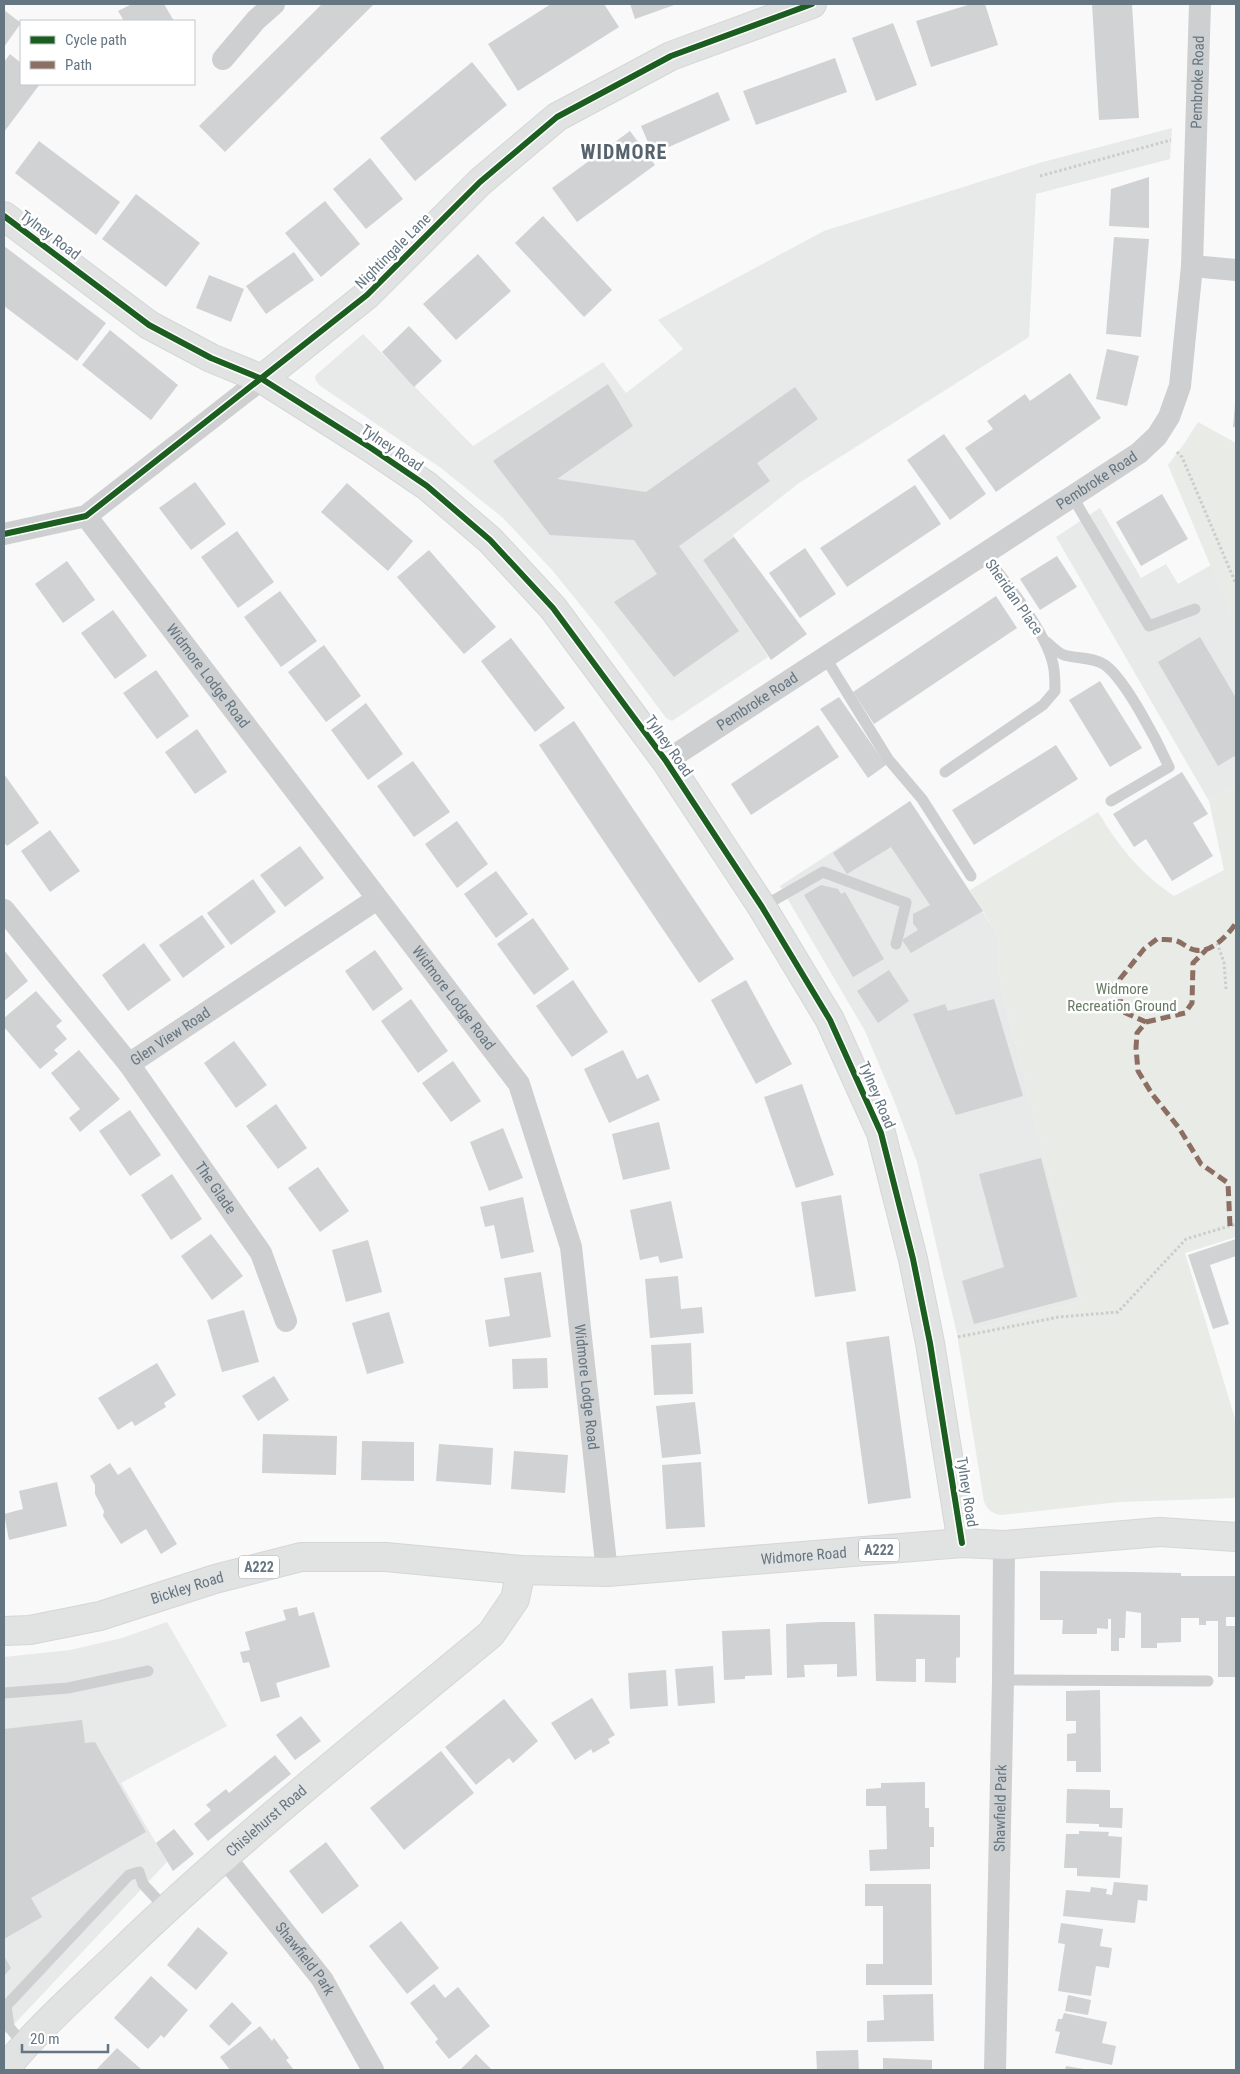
<svg xmlns="http://www.w3.org/2000/svg" width="1240" height="2074" font-family="'Roboto Condensed',sans-serif">
<style>
.built{fill:#e8e9e9}
.green{fill:#e8ebe6}
.building{fill:#d0d2d3}
.lines{fill:none;stroke-linecap:round;stroke-linejoin:round}
.secondary-casing{stroke:#d5d6d7;stroke-width:30}
.primary-casing{stroke:#d5d6d7;stroke-width:30}
.path{stroke:#cbcccd;stroke-width:3;stroke-dasharray:2.5 2.5;stroke-linecap:butt}
.lane{stroke:#cecfd0;stroke-width:11}
.street{stroke:#cecfd0;stroke-width:22}
.secondary{stroke:#e1e2e2;stroke-width:28}
.primary{stroke:#e1e2e2;stroke-width:28}
.quiet{stroke:#8d6e63;stroke-width:5;stroke-dasharray:10 5;stroke-linecap:butt}
.cycleway-casing{stroke:#fff;stroke-width:9}
.cycleway{stroke:#1b5e20;stroke-width:6}
.labels{text-anchor:middle;stroke-width:5;stroke-linejoin:round;paint-order:stroke}
.shield{fill:#fff;stroke:#939fa8;stroke-width:1}
.shield-label{font-size:14px;font-weight:bold;fill:#657683}
.street-label{font-size:15px;fill:#657683;stroke:#fff}
.park-label{font-size:15px;fill:#687a64;stroke:#fff}
.district-label{font-size:20px;font-weight:bold;letter-spacing:1px;fill:#57646e;stroke:#fff}
</style>
<rect width="100%" height="100%" fill="#f9f9f9"/>
<g class="built">
<polygon points="1172,128 1170,159 1036,194 1029,337 799,483 733,535 734,537 703,560 768,657 672,721 666,718 603,633 552,570 503,518 441,468 319,385 315,379 316,375 363,334 473,446 603,362 626,393 683,349 658,320 824,231 1039,163"/>
<polygon points="1100,508 1141,578 1166,564 1178,584 1211,565 1236,626 1236,782 1209,801 1056,537"/>
<polygon points="910,801 996,932 999,940 998,971 1004,997 1081,1301 957,1334 917,1162 895,1103 865,1031 780,886"/>
<polygon points="167,1622 227,1726 121,1783 167,1862 4,2035 4,1657 70,1650 122,1638"/>
</g>
<g class="green">
<polygon points="1198,422 1236,443 1236,626 1168,465 1184,444"/>
<path d="M1236,782V1237L1185,1253L1236,1422V1498L1119,1502L1002,1515C992,1514 988,1510 984,1502L957,1334L1081,1301L1004,997L998,971L999,940L996,932L970,890L1098,812C1120,848 1139,872 1174,896L1224,870L1209,801Z"/>
</g>
<g class="building">
<polygon points="132,4 164,4 174,21 124,21 118,11"/>
<polygon points="322,4 374,4 225,152 199,126"/>
<polygon points="551,4 604,4 619,27 518,91 488,44"/>
<polygon points="630,4 677,4 635,19"/>
<polygon points="971,4 985,4 998,45 931,67 916,21"/>
<polygon points="1092,4 1132,4 1139,118 1099,120"/>
<polygon points="4,10 21,23 4,47"/>
<polygon points="893,23 917,85 876,101 852,38"/>
<polygon points="10,54 21,63 21,84 40,84 4,132 4,62"/>
<polygon points="835,58 847,92 756,125 743,91"/>
<polygon points="472,62 507,105 415,181 380,138"/>
<polygon points="718,92 730,120 653,154 641,126"/>
<polygon points="630,131 655,165 577,222 552,188"/>
<polygon points="39,141 120,202 96,235 15,173"/>
<polygon points="370,158 403,199 366,229 333,189"/>
<polygon points="1149,177 1149,228 1109,226 1111,189"/>
<polygon points="136,194 200,243 166,287 102,239"/>
<polygon points="325,201 360,244 321,277 285,233"/>
<polygon points="543,216 612,290 584,317 515,243"/>
<polygon points="1114,237 1149,239 1141,337 1106,334"/>
<polygon points="4,246 106,323 77,361 4,306"/>
<polygon points="294,252 314,280 266,314 246,286"/>
<polygon points="478,254 511,291 456,340 423,304"/>
<polygon points="209,275 244,289 231,322 196,308"/>
<polygon points="409,326 442,361 414,387 382,352"/>
<polygon points="110,330 178,385 151,420 82,365"/>
<polygon points="1107,349 1139,356 1127,406 1096,399"/>
<polygon points="1070,373 1101,418 996,492 965,448 993,429 987,421 1025,394 1030,401"/>
<polygon points="608,384 633,426 557,479 646,492 795,387 818,419 757,463 770,481 679,546 739,631 674,677 614,602 657,574 634,540 550,535 493,461"/>
<polygon points="1235,404 1236,404 1236,427 1233,427"/>
<polygon points="944,434 986,494 950,520 907,460"/>
<polygon points="195,482 226,524 191,550 159,508"/>
<polygon points="347,483 413,541 388,571 321,512"/>
<polygon points="915,485 941,524 847,587 820,548"/>
<polygon points="1162,494 1188,539 1141,566 1116,522"/>
<polygon points="237,531 274,582 238,608 201,557"/>
<polygon points="734,537 807,634 771,660 703,560"/>
<polygon points="805,548 836,594 800,618 769,573"/>
<polygon points="429,550 496,627 464,654 397,577"/>
<polygon points="1057,556 1077,587 1040,610 1020,579"/>
<polygon points="67,561 95,600 63,623 35,584"/>
<polygon points="280,591 317,641 281,667 244,617"/>
<polygon points="996,596 1017,628 874,724 853,692"/>
<polygon points="113,610 147,656 115,679 81,633"/>
<polygon points="1200,637 1236,698 1236,755 1218,766 1158,662"/>
<polygon points="511,638 565,708 535,732 481,661"/>
<polygon points="324,645 361,696 326,722 288,672"/>
<polygon points="156,670 189,716 157,739 123,693"/>
<polygon points="1100,681 1142,748 1110,767 1069,700"/>
<polygon points="839,697 886,765 868,778 820,709"/>
<polygon points="366,703 403,754 368,780 331,730"/>
<polygon points="574,721 734,959 699,983 539,745"/>
<polygon points="818,725 839,757 751,815 731,784"/>
<polygon points="197,729 227,772 195,794 165,752"/>
<polygon points="1056,745 1078,779 974,845 952,810"/>
<polygon points="413,761 450,812 414,837 377,786"/>
<polygon points="1182,772 1208,814 1193,823 1213,856 1172,881 1146,839 1134,847 1113,814"/>
<polygon points="4,774 39,823 7,846 4,842"/>
<polygon points="910,801 983,911 911,953 902,940 918,930 913,923 913,914 930,905 891,847 847,874 833,853"/>
<polygon points="457,821 488,864 457,888 425,844"/>
<polygon points="50,830 80,871 50,892 21,851"/>
<polygon points="300,846 324,878 285,907 260,875"/>
<polygon points="496,871 528,914 496,938 464,894"/>
<polygon points="253,879 276,912 231,945 207,913"/>
<polygon points="821,885 838,889 841,894 845,892 884,959 853,977 804,895"/>
<polygon points="202,915 225,947 183,978 159,945"/>
<polygon points="533,918 569,969 534,995 497,944"/>
<polygon points="144,943 171,980 128,1011 102,975"/>
<polygon points="4,950 28,981 4,1001"/>
<polygon points="375,950 403,989 373,1011 345,971"/>
<polygon points="889,970 909,1001 878,1023 857,991"/>
<polygon points="573,980 608,1032 572,1057 536,1006"/>
<polygon points="746,980 792,1064 756,1084 711,1000"/>
<polygon points="36,991 62,1021 56,1026 67,1039 54,1050 58,1054 40,1069 4,1027 4,1018"/>
<polygon points="411,999 448,1051 418,1073 381,1021"/>
<polygon points="994,999 1023,1096 956,1115 913,1014 945,1004 948,1011"/>
<polygon points="234,1041 267,1085 236,1108 204,1063"/>
<polygon points="79,1050 120,1099 80,1132 69,1118 80,1109 51,1073"/>
<polygon points="623,1050 637,1079 648,1074 660,1100 609,1123 584,1069"/>
<polygon points="453,1061 481,1101 451,1122 422,1083"/>
<polygon points="802,1084 834,1175 796,1188 764,1097"/>
<polygon points="276,1104 307,1148 278,1169 246,1126"/>
<polygon points="130,1110 161,1155 130,1176 99,1131"/>
<polygon points="659,1122 670,1169 623,1180 612,1134"/>
<polygon points="503,1128 523,1178 489,1191 470,1142"/>
<polygon points="1041,1158 1077,1297 974,1324 962,1281 1004,1267 979,1174"/>
<polygon points="318,1167 349,1211 320,1232 288,1188"/>
<polygon points="172,1174 202,1219 171,1240 141,1195"/>
<polygon points="841,1195 856,1291 815,1297 801,1202"/>
<polygon points="523,1197 534,1252 501,1259 494,1225 485,1227 480,1207"/>
<polygon points="671,1201 683,1258 660,1263 658,1256 640,1260 630,1210"/>
<polygon points="211,1234 243,1276 212,1300 181,1256"/>
<polygon points="1236,1239 1236,1256 1210,1265 1229,1324 1213,1329 1188,1255"/>
<polygon points="368,1240 382,1292 346,1302 332,1250"/>
<polygon points="541,1272 551,1337 489,1347 485,1320 510,1316 504,1278"/>
<polygon points="678,1276 681,1309 702,1307 704,1333 650,1338 645,1279"/>
<polygon points="244,1310 259,1362 222,1372 207,1320"/>
<polygon points="389,1312 404,1363 367,1374 352,1323"/>
<polygon points="889,1336 911,1498 868,1504 846,1342"/>
<polygon points="691,1343 693,1394 654,1395 651,1345"/>
<polygon points="547,1358 548,1388 513,1389 512,1359"/>
<polygon points="157,1363 176,1395 164,1403 166,1407 135,1426 132,1421 118,1430 98,1398"/>
<polygon points="274,1376 289,1400 258,1421 242,1396"/>
<polygon points="695,1402 701,1454 662,1458 656,1406"/>
<polygon points="263,1434 337,1436 336,1475 262,1473"/>
<polygon points="362,1441 414,1442 414,1481 361,1480"/>
<polygon points="439,1444 493,1448 491,1485 436,1481"/>
<polygon points="514,1451 568,1455 565,1493 511,1489"/>
<polygon points="701,1462 705,1527 666,1529 662,1465"/>
<polygon points="110,1463 118,1475 130,1467 177,1544 161,1554 146,1529 121,1544 103,1516 104,1511 95,1494 95,1485 90,1476"/>
<polygon points="57,1482 67,1526 9,1540 4,1514 23,1509 19,1491"/>
<polygon points="1040,1571 1135,1572 1181,1573 1181,1576 1236,1576 1236,1617 1226,1617 1226,1626 1236,1626 1236,1677 1218,1677 1218,1621 1206,1621 1206,1625 1199,1625 1199,1618 1181,1618 1181,1642 1157,1643 1157,1648 1141,1648 1141,1613 1126,1611 1125,1638 1119,1638 1119,1651 1111,1651 1111,1619 1108,1619 1108,1629 1097,1628 1097,1634 1062,1634 1063,1620 1040,1620"/>
<polygon points="297,1607 299,1616 314,1612 330,1667 276,1683 280,1697 261,1702 249,1662 243,1663 240,1652 250,1650 245,1632 286,1620 283,1610"/>
<polygon points="874,1614 960,1615 960,1657 956,1658 956,1683 925,1682 925,1659 916,1659 916,1682 876,1681"/>
<polygon points="821,1622 855,1622 857,1676 837,1677 837,1664 804,1665 805,1677 787,1678 786,1624"/>
<polygon points="770,1629 772,1675 745,1676 745,1679 724,1680 722,1631"/>
<polygon points="713,1666 715,1703 678,1706 675,1669"/>
<polygon points="666,1670 668,1706 630,1709 628,1673"/>
<polygon points="1100,1690 1101,1772 1076,1772 1076,1761 1067,1761 1067,1734 1076,1733 1076,1721 1066,1721 1066,1691"/>
<polygon points="592,1698 615,1735 608,1739 610,1743 593,1753 591,1749 575,1760 551,1723"/>
<polygon points="504,1699 538,1741 513,1763 509,1758 476,1785 445,1747"/>
<polygon points="301,1716 321,1741 295,1760 276,1735"/>
<polygon points="82,1720 85,1743 95,1742 146,1832 31,1898 42,1917 4,1939 4,1729"/>
<polygon points="441,1751 474,1793 404,1850 370,1808"/>
<polygon points="275,1755 291,1774 208,1841 194,1824 211,1810 206,1805 226,1789 229,1793"/>
<polygon points="925,1782 925,1808 929,1808 929,1827 934,1827 934,1847 930,1847 930,1869 870,1871 869,1850 887,1849 886,1806 866,1806 866,1789 881,1788 881,1783"/>
<polygon points="1067,1789 1110,1790 1110,1808 1123,1808 1122,1828 1099,1827 1099,1824 1066,1823"/>
<polygon points="174,1829 194,1854 173,1871 156,1843"/>
<polygon points="1079,1831 1109,1832 1108,1836 1122,1837 1120,1878 1077,1876 1077,1868 1064,1868 1066,1834 1079,1834"/>
<polygon points="326,1842 359,1886 322,1914 289,1871"/>
<polygon points="1114,1882 1148,1885 1147,1901 1138,1900 1135,1923 1063,1916 1066,1890 1090,1892 1091,1887 1107,1889 1106,1894 1112,1895"/>
<polygon points="865,1884 931,1884 932,1985 866,1985 866,1964 883,1964 883,1906 865,1906"/>
<polygon points="401,1921 439,1968 407,1994 369,1946"/>
<polygon points="1061,1923 1103,1929 1100,1946 1112,1948 1109,1968 1096,1966 1091,1996 1058,1991 1065,1944 1058,1943"/>
<polygon points="198,1927 228,1953 196,1990 167,1965"/>
<polygon points="4,1956 11,1968 4,1976"/>
<polygon points="151,1976 188,2010 164,2038 161,2035 148,2049 114,2018"/>
<polygon points="434,1984 445,1998 458,1987 490,2026 449,2059 435,2042 438,2039 410,2003"/>
<polygon points="933,1994 934,2041 867,2042 867,2021 884,2020 883,1995"/>
<polygon points="1068,1995 1091,2000 1088,2015 1065,2011"/>
<polygon points="232,2002 252,2023 229,2046 209,2026"/>
<polygon points="1064,2013 1107,2022 1102,2043 1116,2046 1112,2065 1055,2053 1060,2032 1055,2031 1058,2019 1062,2019"/>
<polygon points="260,2026 272,2041 274,2038 289,2058 286,2060 294,2070 230,2070 220,2057"/>
<polygon points="117,2048 142,2070 96,2070"/>
<polygon points="858,2050 859,2070 817,2070 816,2051"/>
<polygon points="476,2054 492,2070 460,2070"/>
<polygon points="883,2058 932,2060 932,2070 883,2070"/>
<polygon points="1066,2066 1084,2069 1084,2070 1065,2070"/>
</g>
<g class="lines">
<defs>
<g id="secondary">
<polyline points="4,216 149,325 211,358 262,379 371,448 427,486 490,540 553,608 666,761 762,907 830,1020 881,1133 913,1259 930,1343 962,1543"/>
<polyline points="262,379 367,295 480,182 557,117 671,56 812,4"/>
<path id="s7" d="M4,2070C39,2027 81,1990 121,1952C238,1839 366,1738 491,1634L515,1599L521,1570"/>
</g>
<g id="primary">
<path id="s8" d="M4,1631L30,1630L100,1616L215,1579L301,1557H386L521,1570L607,1572L962,1543L1004,1545L1160,1532L1236,1537"/>
</g>
</defs>
<use href="#secondary" class="secondary-casing"/>
<use href="#primary" class="primary-casing"/>
<g class="path">
<polyline points="1040,176 1171,140"/>
<polyline points="1177,452 1182,457 1236,584"/>
<polyline points="1217,943 1224,962 1226,989"/>
<polyline points="958,1337 1059,1317 1118,1312 1186,1239 1236,1224"/>
</g>
<g class="lane">
<polyline points="1072,496 1149,626 1195,609"/>
<path d="M1045,641C1051,645 1057,653 1064,655C1077,659 1093,657 1105,665C1126,680 1158,743 1169,767L1111,801"/>
<polyline points="825,657 888,759 922,799 971,876"/>
<path d="M945,772L1043,705L1055,691C1055,682 1055,672 1053,664C1045,630 1005,581 983,553"/>
<polyline points="762,907 823,872 906,903 896,944"/>
<polyline points="1003,1680 1208,1681"/>
<polyline points="4,1693 68,1688 148,1671"/>
<polyline points="24,2045 9,2027 6,2006 129,1875 139,1872 143,1884 166,1909"/>
</g>
<g class="street">
<polyline points="223,59 256,20 274,4"/>
<polyline points="1192,266 1236,270"/>
<path id="s1" d="M86,516L519,1084L571,1247L607,1572"/>
<polyline points="4,534 86,516 262,379"/>
<path id="s2" d="M666,761L1139,453L1157,436L1169,417L1180,386L1192,266L1200,4"/>
<path id="s3" d="M4,910L129,1064L377,899"/>
<path id="s4" d="M129,1064L261,1253L286,1321"/>
<path id="s5" d="M224,1856L322,1979L373,2070"/>
<path id="s6" d="M995,2070L1003,1680L1004,1545"/>
</g>
<use href="#secondary" class="secondary"/>
<use href="#primary" class="primary"/>
<g class="quiet">
<polyline points="1146,1022 1185,1013 1192,1003 1193,963 1206,950"/>
<path d="M1230,1226L1228,1183L1201,1164L1179,1128L1152,1094L1138,1071L1136,1048L1137,1033L1146,1022L1121,1011L1120,979L1144,949L1157,939C1163,940 1171,939 1177,941C1183,943 1188,949 1195,950C1211,954 1229,934 1236,923"/>
</g>
<defs>
<g id="cycleway">
<polyline points="4,216 149,325 211,358 262,379 371,448 427,486 490,540 553,608 666,761 762,907 830,1020 881,1133 913,1259 930,1343 962,1543"/>
<polyline points="4,534 86,516 367,295 480,182 557,117 671,56 812,4"/>
</g>
</defs>
<use href="#cycleway" class="cycleway-casing"/>
<use href="#cycleway" class="cycleway"/>
</g>
<g class="labels">
<g class="shield">
<rect x="859" y="1538.5" width="40" height="23" rx="4"/>
<rect x="239" y="1555.5" width="40" height="23" rx="4"/>
</g>
<g class="shield-label">
<text x="879" y="1555">A222</text>
<text x="259" y="1572">A222</text>
</g>
<g class="street-label">
<text dy="5" stroke="none"><textPath href="#s2" startOffset="949">Pembroke Road</textPath></text>
<text transform="translate(50 235) rotate(37)" y="5">Tylney Road</text>
<text transform="translate(393 251) rotate(-45)" y="5">Nightingale Lane</text>
<text transform="translate(392 448) rotate(34)" y="5">Tylney Road</text>
<text dy="5" stroke="none"><textPath href="#s2" startOffset="514">Pembroke Road</textPath></text>
<text transform="translate(1014 597) rotate(55)" y="5">Sheridan Place</text>
<text dy="5" stroke="none"><textPath href="#s1" startOffset="201">Widmore Lodge Road</textPath></text>
<text dy="5" stroke="none"><textPath href="#s2" startOffset="109">Pembroke Road</textPath></text>
<text transform="translate(669 746) rotate(55)" y="5">Tylney Road</text>
<text dy="5" stroke="none"><textPath href="#s1" startOffset="606">Widmore Lodge Road</textPath></text>
<text dy="5" stroke="none"><textPath href="#s3" startOffset="248">Glen View Road</textPath></text>
<text transform="translate(877 1095) rotate(67)" y="5">Tylney Road</text>
<text dy="5" stroke="none"><textPath href="#s4" startOffset="151">The Glade</textPath></text>
<text dy="5" stroke="none"><textPath href="#s1" startOffset="1026">Widmore Lodge Road</textPath></text>
<text transform="translate(967 1492) rotate(81)" y="5">Tylney Road</text>
<text dy="5" stroke="none"><textPath href="#s8" startOffset="811">Widmore Road</textPath></text>
<text dy="5" stroke="none"><textPath href="#s8" startOffset="189">Bickley Road</textPath></text>
<text dy="5" stroke="none"><textPath href="#s6" startOffset="262">Shawfield Park</textPath></text>
<text dy="5" stroke="none"><textPath href="#s7" startOffset="362">Chislehurst Road</textPath></text>
<text dy="5" stroke="none"><textPath href="#s5" startOffset="131">Shawfield Park</textPath></text>
</g>
<g class="park-label">
<text x="1122" y="994">Widmore<tspan x="1122" dy="17">Recreation Ground</tspan></text>
</g>
<g class="district-label">
<text x="624" y="159">WIDMORE</text>
</g>
</g>
<rect width="1240" height="2074" fill="none" stroke="#657683" stroke-width="10"/>
<rect x="20" y="20" width="175" height="65" fill="#ffffff" stroke="#c1c8cd"/>
<rect x="30" y="36" width="25" height="8" fill="#1b5e20" stroke="#c1c8cd"/>
<text x="65" y="45" font-size="15" fill="#657683">Cycle path</text>
<rect x="30" y="61" width="25" height="8" fill="#8d6e63" stroke="#c1c8cd"/>
<text x="65" y="70" font-size="15" fill="#657683">Path</text>
<path d="M22 2044v8h86v-8" fill="none" stroke="#657683" stroke-width="2.5"/>
<text x="30" y="2044" font-size="15" fill="#657683" stroke="#ffffff" stroke-width="4" paint-order="stroke">20 m</text>
</svg>
